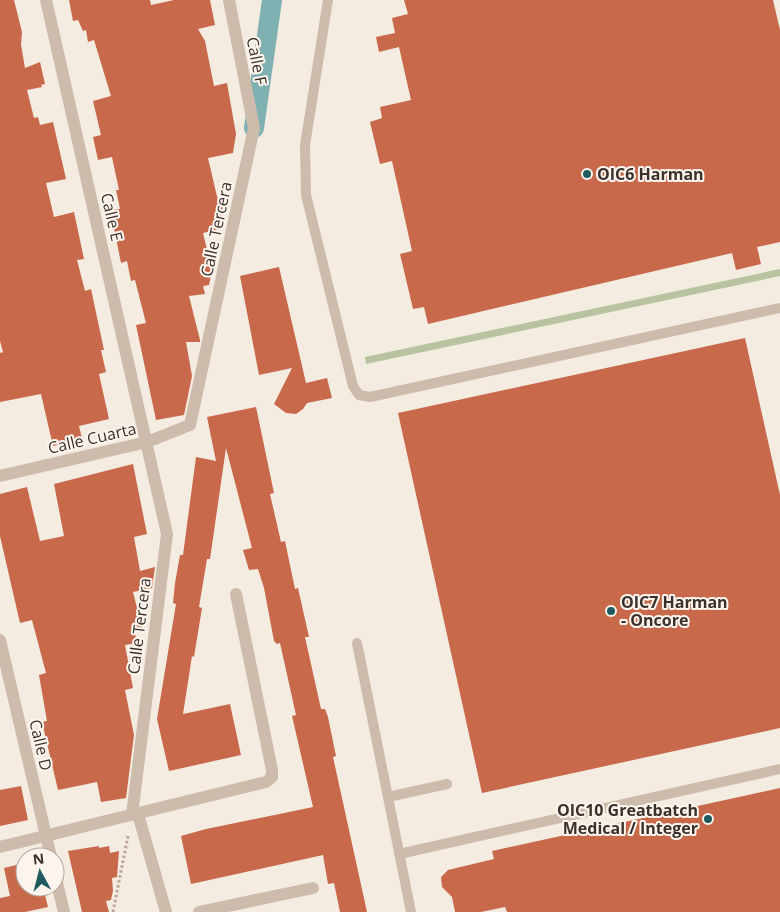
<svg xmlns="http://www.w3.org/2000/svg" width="780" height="912" font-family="'Open Sans',sans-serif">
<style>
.green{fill:#b8c4a0}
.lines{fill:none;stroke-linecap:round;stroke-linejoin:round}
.canal{stroke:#7fb0b2;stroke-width:20}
.building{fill:#c8694b}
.path{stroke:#b9a596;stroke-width:3;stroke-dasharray:2.5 2.5;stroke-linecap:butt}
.service{stroke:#cdbbac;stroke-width:10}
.minor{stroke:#cdbbac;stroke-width:12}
.poi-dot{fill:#1f5a5e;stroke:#fbf5ee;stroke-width:2}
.labels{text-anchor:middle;stroke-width:4;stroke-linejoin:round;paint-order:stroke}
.street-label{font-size:16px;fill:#3b302b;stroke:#fbf5ee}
.poi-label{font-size:16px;font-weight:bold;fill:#3b302b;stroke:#fbf5ee;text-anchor:start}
</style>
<rect width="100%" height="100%" fill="#f4ebe1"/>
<polygon class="green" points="780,269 780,276 366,364 365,357"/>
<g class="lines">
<polyline class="canal" points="254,128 272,0"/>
</g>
<g class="building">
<polygon points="0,0 14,0 22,32 21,45 25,68 40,62 45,84 41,85 42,87 27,90 34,118 38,117 40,125 53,122 66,179 46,183 54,217 74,212 84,259 77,260 85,291 91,289 104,350 101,350 106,372 99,374 109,419 79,426 82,439 53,446 41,394 0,402 0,353 3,352 0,341"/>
<polygon points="69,0 150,0 151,5 174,0 210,0 215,25 198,29 205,41 214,86 227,83 236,134 233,153 208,158 219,205 223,205 219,229 203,233 212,270 209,285 203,286 205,294 189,296 200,340 200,342 186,342 192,376 184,415 156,420 136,325 146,323 135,280 131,281 127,261 121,263 114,228 117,227 113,210 120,209 116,190 119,190 112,157 98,160 93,137 101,135 93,101 111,96 94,40 88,42 86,30 83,31 78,20 73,21"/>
<polygon points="404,0 773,0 780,30 780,242 757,247 761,264 736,270 732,253 428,324 424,307 413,309 400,254 412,251 392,161 380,164 370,122 382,118 380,107 411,100 399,47 379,52 376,37 395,33 392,18 408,14"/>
<polygon points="279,267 306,383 327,378 332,398 307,403 303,409 296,414 286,413 274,404 292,368 259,375 240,276"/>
<polygon points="745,338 780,495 780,728 482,793 398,413"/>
<polygon points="256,407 274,493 270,494 281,542 285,541 295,589 298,588 309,637 305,637 321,709 325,709 328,717 336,756 333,757 367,912 340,912 334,883 328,884 323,855 191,884 181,836 206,829 313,807 292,716 296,715 280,643 277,644 274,641 264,588 258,569 249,570 243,550 252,548 226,448 210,559 207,559 199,607 202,608 194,657 192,656 183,714 230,704 241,755 169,771 157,719 176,604 173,603 175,583 180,555 183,555 196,457 216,461 207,417"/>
<polygon points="133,464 147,534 134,537 140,571 155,567 152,588 133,592 142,628 134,629 137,643 125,645 133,688 125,690 134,735 126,798 101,802 97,782 58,790 42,722 47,721 39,675 46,673 32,620 20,623 0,536 0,494 27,487 40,541 64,536 54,484"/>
<polygon points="21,786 28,820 0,826 0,790"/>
<polygon points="780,788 780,912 507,912 505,907 481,912 455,912 452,897 442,887 441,877 448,870 494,859 492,851"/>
<polygon points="99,846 99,848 109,846 110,853 119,851 117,877 112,878 113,891 111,900 106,901 109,912 82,912 68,851"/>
<polygon points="25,863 25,887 43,887 48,907 25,912 0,912 0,898 10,896 4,868"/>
</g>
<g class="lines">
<polyline class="path" points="113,912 128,836"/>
<g class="service">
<polyline points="328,0 305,145 306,195 353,386 359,395 370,397 780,308"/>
<polyline points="357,643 411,912"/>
<polyline points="388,797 447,784"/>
<polyline points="399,854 780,769"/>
</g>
<g class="minor">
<polyline points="46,0 167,534 132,815"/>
<polyline points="0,476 147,442 190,425 254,128 229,0"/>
<polyline points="0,640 51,857"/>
<polyline points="138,814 166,912"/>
<polyline points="0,847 266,782 272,777 272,770 236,594"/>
<polyline points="55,875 64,912"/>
<polyline points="199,912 313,888"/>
</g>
</g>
<g class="poi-dot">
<circle cx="587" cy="174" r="5"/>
<circle cx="611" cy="611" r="5"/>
<circle cx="708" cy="819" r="5"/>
</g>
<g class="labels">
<g class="street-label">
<text transform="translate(257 61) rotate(79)" y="6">Calle F</text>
<text transform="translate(112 217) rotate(77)" y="6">Calle E</text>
<text transform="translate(216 229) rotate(-78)" y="6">Calle Tercera</text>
<text transform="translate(92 438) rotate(-13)" y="6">Calle Cuarta</text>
<text transform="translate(139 626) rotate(-83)" y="6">Calle Tercera</text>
<text transform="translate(41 745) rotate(77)" y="6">Calle D</text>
</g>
<g class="poi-label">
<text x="597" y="180">OIC6 Harman</text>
<text x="621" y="608">OIC7 Harman<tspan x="621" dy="18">- Oncore</tspan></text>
<text x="698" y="816" text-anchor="end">OIC10 Greatbatch<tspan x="698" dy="18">Medical / Integer</tspan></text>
</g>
</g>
<g transform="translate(40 872) rotate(353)"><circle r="24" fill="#fbf5ee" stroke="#aea6a0"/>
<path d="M0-4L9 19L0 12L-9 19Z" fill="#1f5a5e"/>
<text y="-8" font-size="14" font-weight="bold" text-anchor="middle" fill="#3b302b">N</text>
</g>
</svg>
